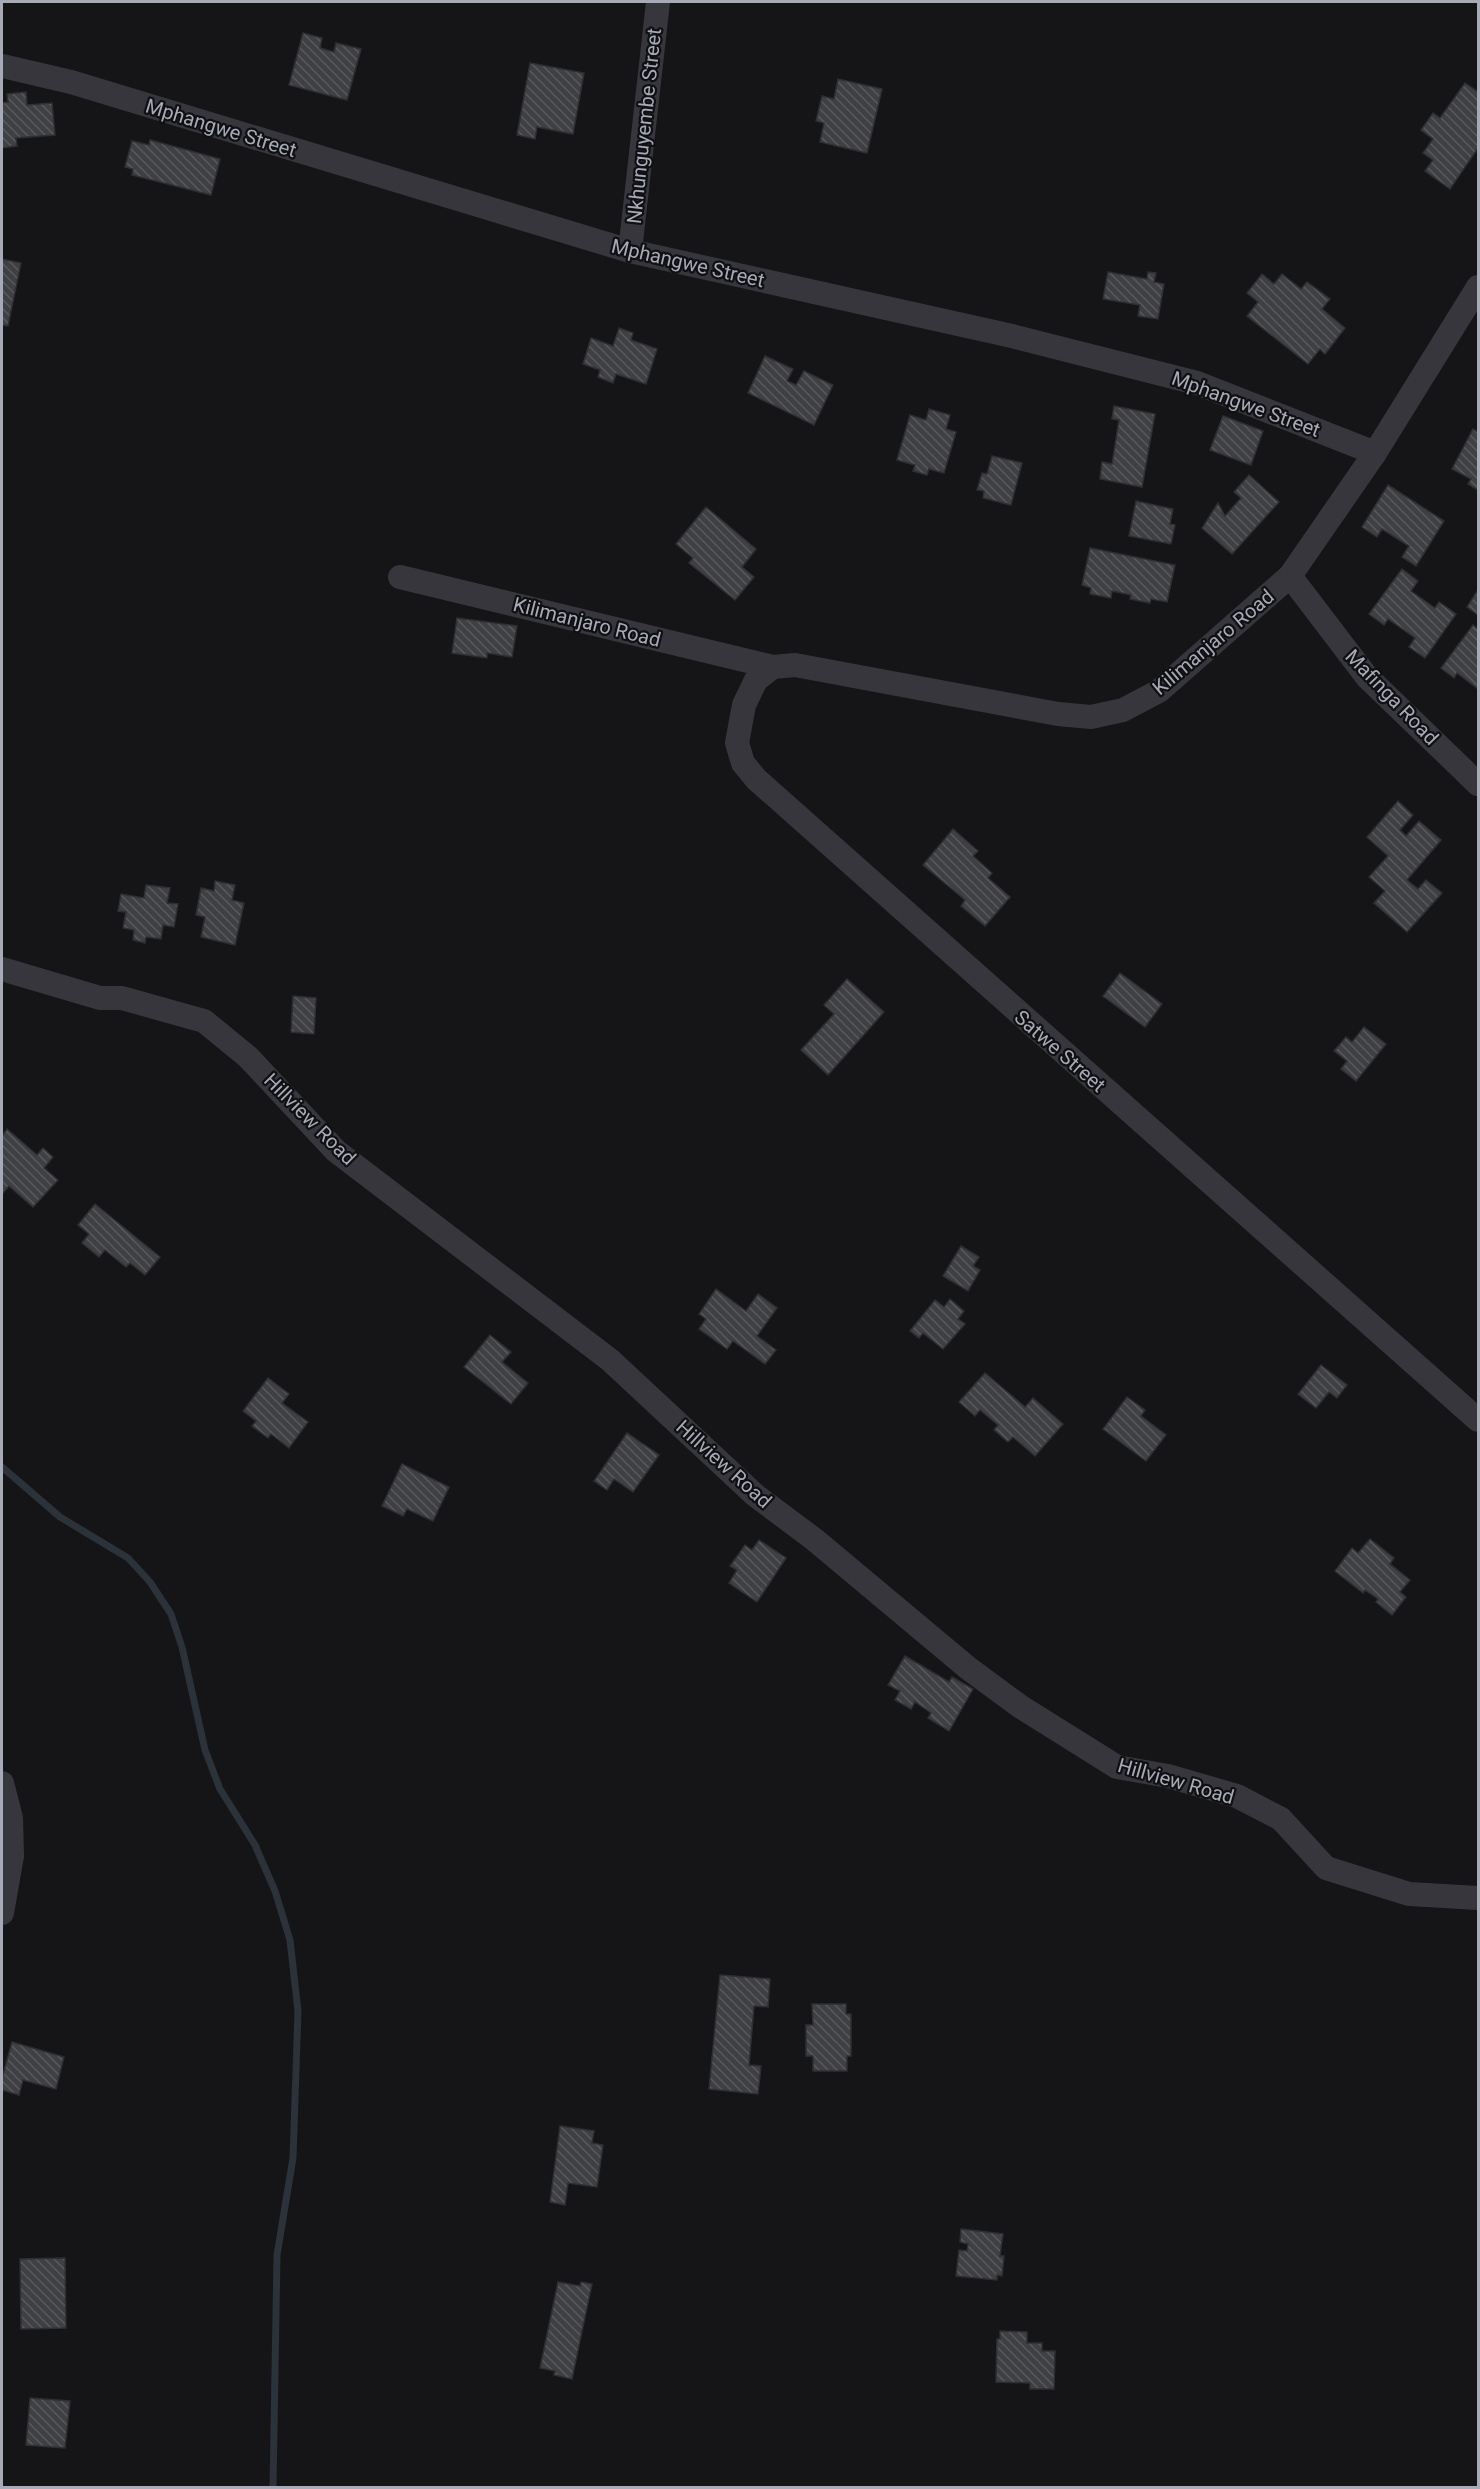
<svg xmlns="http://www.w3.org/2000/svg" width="1480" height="2489" font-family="Roboto,sans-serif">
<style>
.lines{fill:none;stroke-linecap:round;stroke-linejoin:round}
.stream{stroke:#2b323a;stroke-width:7}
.building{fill:url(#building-back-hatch);stroke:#2f2f33;stroke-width:1.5}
.minor{stroke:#36363c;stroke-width:24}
.labels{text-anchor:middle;stroke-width:4.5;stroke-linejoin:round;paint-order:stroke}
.street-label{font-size:20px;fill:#a7abb7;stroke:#101012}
</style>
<defs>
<pattern id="building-back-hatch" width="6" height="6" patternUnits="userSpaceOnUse" patternTransform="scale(1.5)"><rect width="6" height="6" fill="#3f4044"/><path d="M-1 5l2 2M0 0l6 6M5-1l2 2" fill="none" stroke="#58595d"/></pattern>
</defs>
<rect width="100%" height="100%" fill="#151517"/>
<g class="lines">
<polyline class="stream" points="2,1467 60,1517 128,1558 150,1582 171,1614 182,1647 205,1750 220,1789 255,1845 275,1891 290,1940 298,2011 293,2158 277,2255 273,2488"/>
</g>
<g class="building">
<polygon points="303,33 322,38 320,48 334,52 336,43 361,49 347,100 289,85"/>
<polygon points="530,63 584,73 573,134 537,127 535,139 517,135"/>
<polygon points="838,79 882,89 867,153 820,142 824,123 816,121 822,96 834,99"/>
<polygon points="1465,83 1478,92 1478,148 1450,189 1425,171 1433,160 1423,153 1433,139 1421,130 1433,113 1440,118"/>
<polygon points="26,92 27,105 52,103 55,135 16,138 17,146 2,148 2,103 8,102 7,94"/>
<polygon points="150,140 220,159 211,195 132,175 133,169 125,167 132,141 149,145"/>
<polygon points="2,259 21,263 8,326 2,325"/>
<polygon points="1108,272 1147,279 1148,272 1156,273 1154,282 1164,284 1158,319 1138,316 1140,305 1103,299"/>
<polygon points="1262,274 1274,284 1282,274 1301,289 1307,282 1330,299 1322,309 1345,328 1325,354 1320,349 1308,364 1247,316 1258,302 1247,293"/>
<polygon points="619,328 633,333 631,340 657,349 646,384 616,374 613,383 598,377 600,370 583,364 591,338 613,346"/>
<polygon points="765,356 793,369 787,381 796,385 804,371 833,385 814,425 748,393"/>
<polygon points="1114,406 1155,414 1142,487 1100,479 1102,462 1112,464 1119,420 1112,419"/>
<polygon points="929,409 950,415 946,429 956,432 944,473 929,469 927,475 913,471 915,465 897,460 910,415 926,420"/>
<polygon points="1223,416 1263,431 1251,465 1210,450"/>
<polygon points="1473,429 1478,432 1478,490 1468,484 1471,479 1452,469"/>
<polygon points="992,456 1022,463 1011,505 983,498 984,491 977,490 982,473 987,474"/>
<polygon points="1249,475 1279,502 1232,554 1202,528 1218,503 1225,516 1241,498 1234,492"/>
<polygon points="1388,485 1444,521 1416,566 1402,557 1409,546 1382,529 1377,537 1362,527"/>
<polygon points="1136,501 1173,509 1170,524 1175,525 1171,544 1129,536"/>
<polygon points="706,507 756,549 742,567 754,577 735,600 689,563 693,558 676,544"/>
<polygon points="1090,548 1175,565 1167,602 1151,599 1150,603 1130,599 1131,595 1112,591 1111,598 1090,594 1091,588 1082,585"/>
<polygon points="1402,569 1418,581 1411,591 1435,608 1439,602 1456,614 1425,658 1409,647 1415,638 1388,619 1384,625 1369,614"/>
<polygon points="1478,590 1478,615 1467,607"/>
<polygon points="457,618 517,626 512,657 487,653 487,658 452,653"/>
<polygon points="1473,625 1478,629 1478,689 1457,673 1454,678 1441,668"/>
<polygon points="1398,801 1413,815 1400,830 1406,836 1419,821 1441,840 1407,880 1418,889 1426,880 1442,893 1407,932 1374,903 1385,891 1369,877 1388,856 1367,837"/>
<polygon points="953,829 978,851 973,856 992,873 988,878 1010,897 985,926 961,906 965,900 923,865"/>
<polygon points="215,881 235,885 232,900 244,903 235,945 201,937 205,917 196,915 201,888 214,891"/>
<polygon points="146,885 170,888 167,903 178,904 174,927 163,925 161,939 146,937 145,943 133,940 134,930 123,928 126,912 118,911 121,894 144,898"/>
<polygon points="1120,973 1162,1004 1145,1027 1103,996"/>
<polygon points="847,979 884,1012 828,1075 801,1050 834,1014 824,1005"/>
<polygon points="293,996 316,998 314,1034 291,1032"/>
<polygon points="1364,1027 1386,1044 1356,1081 1341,1069 1347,1061 1334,1051 1346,1037 1352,1042"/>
<polygon points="7,1129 37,1155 43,1148 53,1157 44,1168 58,1180 33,1207 9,1186 3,1193 2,1191 2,1136"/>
<polygon points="95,1204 160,1257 145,1275 130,1263 126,1267 105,1250 99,1257 82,1243 89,1234 78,1225"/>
<polygon points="961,1246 979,1257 973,1266 980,1270 968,1291 943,1276"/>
<polygon points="716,1289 746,1311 758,1294 777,1308 757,1336 776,1350 765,1364 733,1341 727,1349 699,1329 706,1319 699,1314"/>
<polygon points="950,1299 964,1311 958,1319 965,1324 943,1349 923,1333 919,1338 910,1331 935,1300 944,1307"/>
<polygon points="490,1335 511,1352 502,1362 528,1383 511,1404 464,1367"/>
<polygon points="1321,1365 1347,1385 1337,1398 1329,1392 1316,1408 1298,1394"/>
<polygon points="985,1373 1025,1407 1033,1398 1063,1424 1035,1456 1013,1437 1008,1442 994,1430 998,1425 980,1410 975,1416 959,1402"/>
<polygon points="268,1378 289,1394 282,1403 308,1422 289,1448 271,1434 268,1438 252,1426 256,1421 243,1411"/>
<polygon points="1127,1397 1145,1410 1141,1416 1166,1435 1146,1461 1103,1429"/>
<polygon points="627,1433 659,1455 633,1492 614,1479 607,1490 594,1481"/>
<polygon points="402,1464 449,1487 433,1521 407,1509 403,1516 382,1506"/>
<polygon points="1370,1539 1394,1558 1390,1564 1410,1580 1400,1592 1406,1597 1392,1615 1376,1602 1378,1599 1365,1590 1363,1593 1335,1571 1352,1548 1358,1553"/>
<polygon points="759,1540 786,1558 757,1602 729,1583 737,1570 730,1566 745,1545 752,1550"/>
<polygon points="905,1656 949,1682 952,1677 973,1689 949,1731 928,1718 931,1713 915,1702 911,1709 895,1700 900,1691 888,1685"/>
<polygon points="720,1975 770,1979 768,2007 754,2006 749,2065 761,2066 758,2094 709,2089"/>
<polygon points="812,2004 846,2004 846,2014 851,2014 851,2056 847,2056 847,2071 813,2071 813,2056 806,2056 806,2025 813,2025"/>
<polygon points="12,2042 64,2057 56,2089 23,2080 19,2095 2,2090 2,2078"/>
<polygon points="560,2126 594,2131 592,2143 603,2145 597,2187 568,2183 565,2205 550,2202"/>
<polygon points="961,2229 1003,2234 1000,2256 1004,2256 1002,2276 997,2275 997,2280 956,2276 959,2250 967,2251 968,2244 960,2242"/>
<polygon points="65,2258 66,2328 21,2329 20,2259"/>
<polygon points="558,2282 580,2286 581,2282 592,2284 572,2379 554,2375 555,2371 540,2368"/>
<polygon points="1000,2331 1027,2332 1027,2343 1042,2343 1042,2351 1055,2351 1054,2389 1030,2389 1030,2383 996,2382 997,2339 1000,2339"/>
<polygon points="30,2398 70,2401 65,2448 26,2445"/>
</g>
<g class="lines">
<g class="minor">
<polyline points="2,66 71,82 630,251 1012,336 1197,383 1375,453"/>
<polyline points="630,251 658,2"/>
<polyline points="1478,287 1375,453 1290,576 1159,691 1123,710 1091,717 1058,714 795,665 773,667 756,680 744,705 737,743 743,763 756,779 1478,1420"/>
<polyline points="1290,576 1367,677 1478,784"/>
<polyline points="400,577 773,667"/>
<polyline points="2,969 100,998 122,998 204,1021 248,1057 336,1151 610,1360 755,1495 815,1540 968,1668 1021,1707 1117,1767 1168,1776 1237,1796 1281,1819 1326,1868 1409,1894 1478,1898"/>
<polyline points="2,1783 11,1818 12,1856 2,1913"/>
</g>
</g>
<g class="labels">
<g class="street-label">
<text transform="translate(644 126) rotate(-84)" y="7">Nkhunguyembe Street</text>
<text transform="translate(221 128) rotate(17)" y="7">Mphangwe Street</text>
<text transform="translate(688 263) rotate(13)" y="7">Mphangwe Street</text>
<text transform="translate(1246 404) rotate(20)" y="7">Mphangwe Street</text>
<text transform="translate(587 622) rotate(14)" y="7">Kilimanjaro Road</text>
<text transform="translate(1213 642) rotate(-40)" y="7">Kilimanjaro Road</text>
<text transform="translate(1392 697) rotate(46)" y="7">Mafinga Road</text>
<text transform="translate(1060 1051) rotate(41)" y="7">Satwe Street</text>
<text transform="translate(310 1119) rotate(45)" y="7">Hillview Road</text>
<text transform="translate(724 1464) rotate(42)" y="7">Hillview Road</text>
<text transform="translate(1176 1781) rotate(16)" y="7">Hillview Road</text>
</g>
</g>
<rect width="1480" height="2489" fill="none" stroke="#a7abb7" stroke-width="6"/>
</svg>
